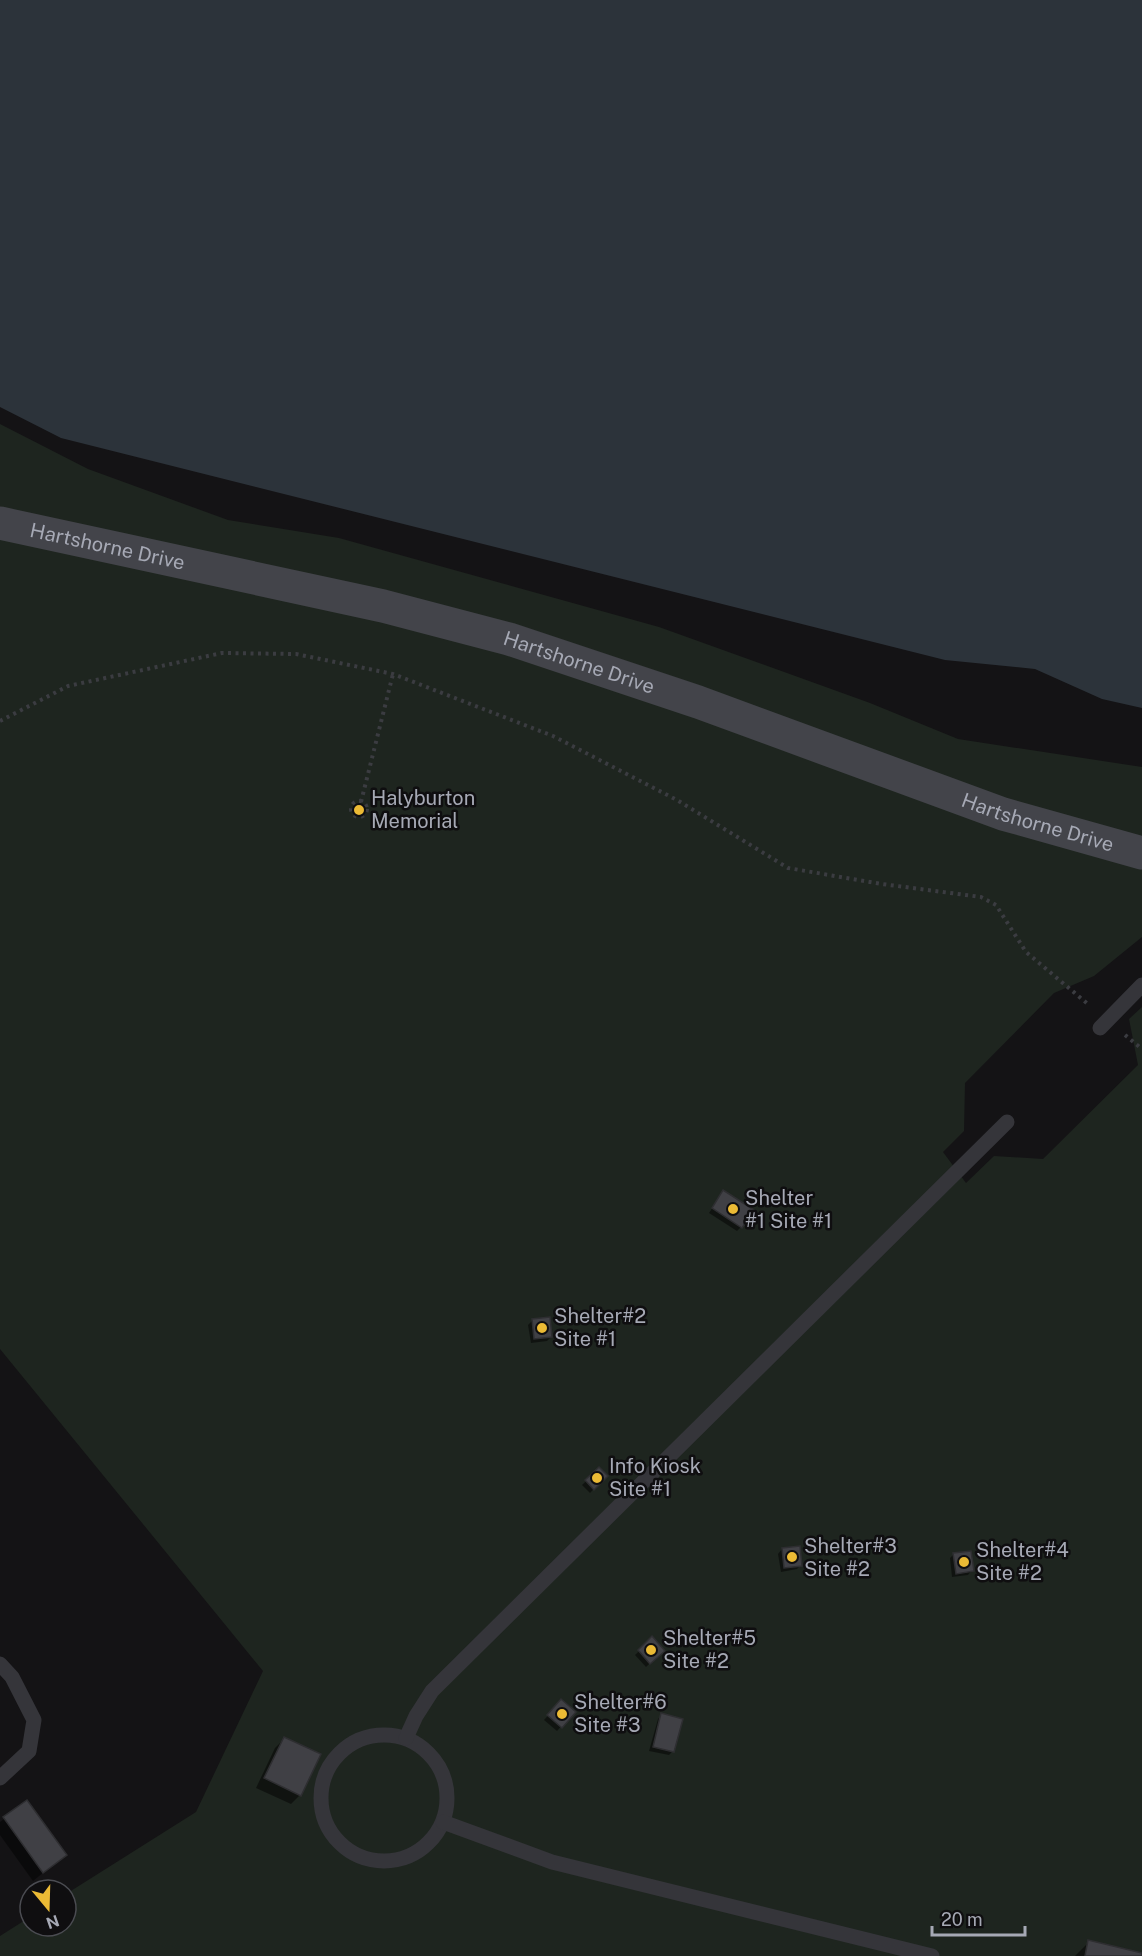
<svg xmlns="http://www.w3.org/2000/svg" width="1142" height="1956" font-family="'Public Sans',sans-serif">
<style>
.green{fill:#1e251f}
.water{fill:#2c333a}
.shadow{fill:#0007}
.building{fill:#404045;stroke:#2e2e31;stroke-width:1.5}
.lines{fill:none;stroke-linecap:round;stroke-linejoin:round}
.path{stroke:#3b3c41;stroke-width:4;stroke-dasharray:3 4.5;stroke-linecap:butt}
.lane{stroke:#35353a;stroke-width:15}
.secondary{stroke:#43444a;stroke-width:33}
.poi-dot{fill:#ebba35;stroke:#0f0e10;stroke-width:2}
.labels{text-anchor:middle;stroke-width:5;stroke-linejoin:round;paint-order:stroke}
.street-label{font-size:20px;fill:#a6a9b5;stroke:#0f0e10}
.poi-label{font-size:20px;fill:#a6a9b5;stroke:#0f0e10;text-anchor:start}
</style>
<rect width="100%" height="100%" fill="#141315"/>
<polygon class="green" points="0,424 88,469 228,520 339,538 659,627 870,703 958,739 1142,767 1142,937 1094,976 1054,993 965,1083 964,1131 943,1152 966,1183 994,1156 1043,1159 1138,1065 1129,1019 1142,1007 1142,1956 0,1956 0,1936 30,1917 30,1926 66,1926 66,1894 196,1812 263,1671 0,1349"/>
<polygon class="water" points="0,0 1142,0 1142,708 1102,699 1035,669 945,660 61,438 0,407"/>
<g class="shadow">
<polygon points="723,1192 741,1227 737,1231 709,1213"/>
<polygon points="532,1321 551,1337 547,1341 531,1343 528,1325"/>
<polygon points="599,1469 606,1476 590,1493 582,1485"/>
<polygon points="782,1549 801,1565 797,1569 781,1572 778,1554"/>
<polygon points="954,1554 972,1570 968,1575 952,1577 950,1558"/>
<polygon points="652,1639 663,1651 646,1667 635,1655"/>
<polygon points="561,1701 574,1712 557,1731 544,1720"/>
<polygon points="662,1715 673,1751 669,1755 649,1751 658,1719"/>
<polygon points="284,1739 300,1795 291,1804 256,1788 275,1748"/>
<polygon points="27,1802 65,1855 33,1881 0,1835 0,1822"/>
<polygon points="1089,1942 1142,1954 1142,1956 1075,1956"/>
</g>
<g class="building">
<polygon points="723,1190 754,1210 742,1228 712,1208"/>
<polygon points="550,1317 552,1337 534,1339 532,1319"/>
<polygon points="599,1467 608,1476 594,1490 585,1480"/>
<polygon points="800,1546 802,1566 784,1568 782,1548"/>
<polygon points="971,1551 974,1571 956,1574 953,1553"/>
<polygon points="652,1636 665,1651 650,1664 638,1650"/>
<polygon points="561,1699 576,1712 562,1728 547,1715"/>
<polygon points="661,1713 683,1719 674,1752 653,1747"/>
<polygon points="284,1737 321,1754 301,1796 264,1778"/>
<polygon points="27,1800 67,1855 43,1873 3,1817"/>
<polygon points="1088,1940 1142,1953 1142,1956 1085,1956"/>
</g>
<g class="lines">
<g class="path">
<polyline points="0,721 68,686 222,653 296,654 393,674 553,736 677,800 788,868 882,884 981,897 996,905 1026,952 1089,1005"/>
<circle cx="359" cy="809" r="8"/>
<polyline points="361,802 393,674"/>
<polyline points="1125,1035 1142,1049"/>
</g>
<g class="lane">
<polyline points="1100,1028 1142,985"/>
<polyline points="0,1664 12,1677 34,1720 29,1751 0,1778"/>
<circle cx="384" cy="1798" r="63"/>
<polyline points="406,1738 416,1716 432,1691 1007,1122"/>
<polyline points="443,1822 552,1862 932,1956"/>
</g>
<path class="secondary" id="s1" d="M0,523L383,606L509,639L698,702L1003,814L1142,853"/>
</g>
<g class="poi-dot">
<circle cx="359" cy="810" r="6"/>
<circle cx="733" cy="1209" r="6"/>
<circle cx="542" cy="1328" r="6"/>
<circle cx="597" cy="1478" r="6"/>
<circle cx="792" cy="1557" r="6"/>
<circle cx="964" cy="1562" r="6"/>
<circle cx="651" cy="1650" r="6"/>
<circle cx="562" cy="1714" r="6"/>
</g>
<g class="labels">
<g class="street-label">
<text dy="7" stroke="none"><textPath href="#s1" startOffset="110">Hartshorne Drive</textPath></text>
<text dy="7" stroke="none"><textPath href="#s1" startOffset="596">Hartshorne Drive</textPath></text>
<text dy="7" stroke="none"><textPath href="#s1" startOffset="1082">Hartshorne Drive</textPath></text>
</g>
<g class="poi-label">
<text x="371" y="805">Halyburton<tspan x="371" dy="23">Memorial</tspan></text>
<text x="745" y="1205">Shelter<tspan x="745" dy="23">#1 Site #1</tspan></text>
<text x="554" y="1323">Shelter#2<tspan x="554" dy="23">Site #1</tspan></text>
<text x="609" y="1473">Info Kiosk<tspan x="609" dy="23">Site #1</tspan></text>
<text x="804" y="1553">Shelter#3<tspan x="804" dy="23">Site #2</tspan></text>
<text x="976" y="1557">Shelter#4<tspan x="976" dy="23">Site #2</tspan></text>
<text x="663" y="1645">Shelter#5<tspan x="663" dy="23">Site #2</tspan></text>
<text x="574" y="1709">Shelter#6<tspan x="574" dy="23">Site #3</tspan></text>
</g>
</g>
<g transform="translate(48 1908) rotate(161)"><circle r="28" fill="#0f0e10" stroke="#4b4c52" stroke-width="1.5"/>
<path d="M0-4.5L10 22L0 15L-10 22Z" fill="#ebba35"/>
<text y="-9" font-size="16" font-weight="bold" text-anchor="middle" fill="#a6a9b5">N</text>
</g>
<path d="M932 1926v9h93v-9" fill="none" stroke="#a6a9b5" stroke-width="3"/>
<text x="941" y="1926" font-size="18" fill="#a6a9b5" stroke="#0f0e10" stroke-width="4.5" paint-order="stroke">20 m</text>
</svg>
